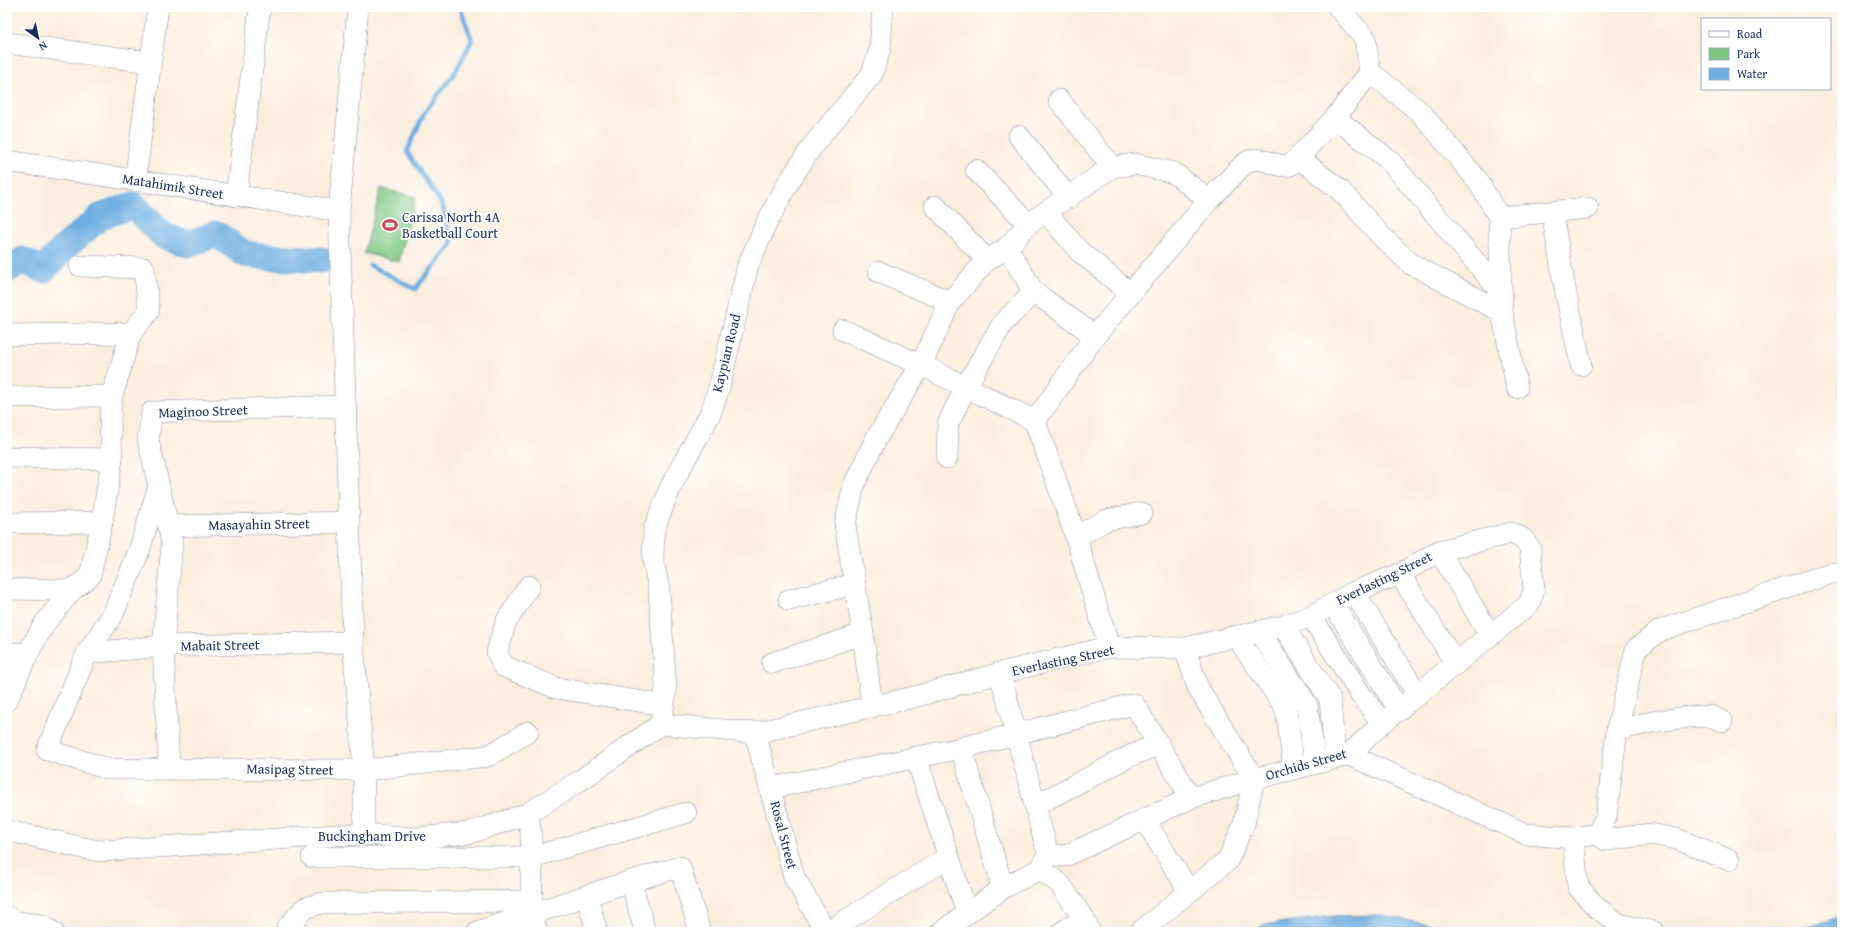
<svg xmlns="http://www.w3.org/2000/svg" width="1849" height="939" font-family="'Gentium Book Plus',serif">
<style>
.green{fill:#7ec682;stroke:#4c7a70}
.water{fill:#6dade0;stroke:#446e9f}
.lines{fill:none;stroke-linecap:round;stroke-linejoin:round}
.stream{stroke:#6dade0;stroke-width:4.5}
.river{stroke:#6dade0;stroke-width:27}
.minor-casing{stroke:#8a8e9e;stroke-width:22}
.minor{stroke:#fff;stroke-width:21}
.labels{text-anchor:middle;stroke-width:3.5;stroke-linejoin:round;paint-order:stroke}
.street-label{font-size:14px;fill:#1b2f5e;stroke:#fff}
.poi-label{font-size:14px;fill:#1b2f5e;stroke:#fff;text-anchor:start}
</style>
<rect width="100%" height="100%" fill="#fff"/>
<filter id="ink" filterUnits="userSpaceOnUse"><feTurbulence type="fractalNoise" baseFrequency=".025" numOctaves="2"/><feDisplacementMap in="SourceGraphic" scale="8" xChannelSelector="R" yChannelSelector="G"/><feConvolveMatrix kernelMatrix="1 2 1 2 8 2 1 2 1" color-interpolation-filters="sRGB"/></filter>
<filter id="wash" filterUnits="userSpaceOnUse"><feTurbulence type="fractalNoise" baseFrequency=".012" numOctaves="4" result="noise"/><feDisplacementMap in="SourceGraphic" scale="16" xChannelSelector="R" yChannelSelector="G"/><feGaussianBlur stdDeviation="0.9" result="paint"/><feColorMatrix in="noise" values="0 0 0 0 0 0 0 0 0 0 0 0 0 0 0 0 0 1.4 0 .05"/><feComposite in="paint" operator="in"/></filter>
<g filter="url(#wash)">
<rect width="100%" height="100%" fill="#f8eedd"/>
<polygon class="green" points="381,188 416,197 399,262 364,253"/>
<g class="water">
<polygon points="1382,915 1467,932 1252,932 1262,925 1333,916"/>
<polygon points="1842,916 1842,932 1791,932"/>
</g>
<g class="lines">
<polyline class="stream" points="370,265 415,289 452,244 442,204 407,152 424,113 454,74 472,40 461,10 461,7"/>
<polyline class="river" points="7,270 23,260 43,270 64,248 100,217 133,205 164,236 187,244 216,234 245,254 270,257 322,260"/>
</g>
</g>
<g filter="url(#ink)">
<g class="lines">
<defs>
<g id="minor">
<polyline points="358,7 339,211 353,642 364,770 364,834"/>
<polyline points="1338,7 1365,38 1370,72"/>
<polyline points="7,43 150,62"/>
<polyline points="1059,100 1112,167"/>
<polyline points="1335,118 1389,160 1501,292"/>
<polyline points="1019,136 1069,198"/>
<polyline points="1299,158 1341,191 1382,237 1411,264 1502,312"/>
<polyline points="7,161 339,211"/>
<polyline points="976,170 1028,224"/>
<polyline points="135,181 158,7"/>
<polyline points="236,196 260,7"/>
<polyline points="935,206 987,260"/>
<polyline points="1046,212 1079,251 1131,294"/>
<polyline points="1552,212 1565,289 1581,365"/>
<polyline points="1499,217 1502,312 1517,388"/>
<polyline points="1007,248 1034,292 1095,336"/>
<polyline points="879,272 950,302"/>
<polyline points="843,330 921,365 1035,421"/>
<polyline points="7,335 131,333"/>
<polyline points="7,397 112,396"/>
<polyline points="7,457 112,459"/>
<polyline points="947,458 948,424 966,386 1003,323 1034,292"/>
<polyline points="159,485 139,551 113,614 87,653 47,750 108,769 364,770 488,756 528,732"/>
<polyline points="7,523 102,522"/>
<polyline points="169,526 349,522"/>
<polyline points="1076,537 1106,520 1142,513"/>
<polyline points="1439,551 1490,635"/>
<polyline points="1400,574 1456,664"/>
<polyline points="529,586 506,622 497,652 503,666 556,688 663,705"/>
<polyline points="7,589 72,590"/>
<polyline points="1354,592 1418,695"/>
<polyline points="789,600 855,584"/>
<polyline points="1333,604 1399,710"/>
<polyline points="1311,616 1361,695 1382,723"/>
<polyline points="1283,626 1330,699 1335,758"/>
<polyline points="1259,631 1307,705 1315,763"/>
<polyline points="1236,636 1286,709 1294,768"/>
<path d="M1109,647L1076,537L1035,421L1095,336L1209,200L1243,165C1260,150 1273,170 1291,165L1335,118L1370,72L1420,112L1478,181L1499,217L1588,208"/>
<polyline points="7,653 28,653"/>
<polyline points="87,653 163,646 353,642"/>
<polyline points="772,663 863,634"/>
<polyline points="1000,673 1048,854 1040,869"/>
<polyline points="7,700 28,653 45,623 72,590 90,576 102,522 112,459 110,420 112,396 131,333 149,311 144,268 80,266"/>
<polyline points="872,707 863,634 845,525 854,485 877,437 921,365 950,302 987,260 1007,248 1028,224 1112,167 1135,164 1174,173 1209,200"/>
<polyline points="661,724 755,733 914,697 1000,673 1109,647 1185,648 1283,626 1311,616 1354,592 1400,574 1439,551 1511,533 1522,538 1530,548 1534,590 1529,604 1382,723 1349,755 1254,779 1191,798 1065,856 1048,854"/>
<polyline points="661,724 666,688 659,590 653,559 654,529 671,486 711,412 720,384 748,265 767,222 788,183 814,144 872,74 880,49 883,7"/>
<polyline points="1617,730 1652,722 1688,717 1710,716 1722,721"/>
<polyline points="755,733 794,877 826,932"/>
<polyline points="961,748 1003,888"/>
<polyline points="1349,755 1526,834 1573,838 1597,834 1606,817 1617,730 1636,649 1661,630 1832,573 1842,573"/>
<polyline points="916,757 967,913"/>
<polyline points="169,768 163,646 172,543 148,439 152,412 345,406"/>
<polyline points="771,788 961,748 1134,704 1191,798"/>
<polyline points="1036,805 1130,756 1159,744"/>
<polyline points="527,814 531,832 532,915 537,932"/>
<polyline points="1144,819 1189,891"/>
<path d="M7,831C39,836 68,846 100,851L336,835L364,834L416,838L469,833L527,814L578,782L661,724"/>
<polyline points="1597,834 1606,840 1651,834 1677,839 1729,860"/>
<polyline points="1573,838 1578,887 1597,908 1619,924 1654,932"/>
<polyline points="312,857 532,857 686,813"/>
<polyline points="1040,869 1060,884 1084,919 1090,932"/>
<polyline points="631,881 645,932"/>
<polyline points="587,896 597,932"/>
<polyline points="7,917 17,922 42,925 53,932"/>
<polyline points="286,932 287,928 305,908 322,903 532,901"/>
<polyline points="477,932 631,881 680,867 700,932"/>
<polyline points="827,932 948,857"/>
<polyline points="941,932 1003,888 1040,869"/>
<polyline points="1062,932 1084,919"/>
<polyline points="1140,932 1228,860 1244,824 1254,779 1198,688 1185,648"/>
</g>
</defs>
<use href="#minor" class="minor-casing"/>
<use href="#minor" class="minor"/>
</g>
</g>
<defs>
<symbol id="stadium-bare" viewBox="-9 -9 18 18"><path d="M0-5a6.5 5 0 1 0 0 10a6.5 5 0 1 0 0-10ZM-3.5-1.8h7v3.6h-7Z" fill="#d1495b" stroke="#fff" stroke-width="2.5" paint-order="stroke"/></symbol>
</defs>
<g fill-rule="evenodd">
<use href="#stadium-bare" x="379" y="214" width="22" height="22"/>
</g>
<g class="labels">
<g class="street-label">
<text transform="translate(173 186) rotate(9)" y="5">Matahimik Street</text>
<text transform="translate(726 353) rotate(-76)" y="5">Kaypian Road</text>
<text transform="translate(203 411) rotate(-2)" y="5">Maginoo Street</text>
<text transform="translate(259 524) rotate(-1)" y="5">Masayahin Street</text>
<text transform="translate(1384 578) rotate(-26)" y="5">Everlasting Street</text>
<text transform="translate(220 645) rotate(-1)" y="5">Mabait Street</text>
<text transform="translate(1063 660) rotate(-12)" y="5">Everlasting Street</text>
<text transform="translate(1306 764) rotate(-16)" y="5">Orchids Street</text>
<text transform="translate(290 769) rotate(1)" y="5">Masipag Street</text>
<text transform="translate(784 835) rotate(75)" y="5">Rosal Street</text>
<text x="372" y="841">Buckingham Drive</text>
</g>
<g class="poi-label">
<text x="402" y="222">Carissa North 4A<tspan x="402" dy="16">Basketball Court</tspan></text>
</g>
</g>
<rect width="1849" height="939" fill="none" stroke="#fff" stroke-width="24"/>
<rect x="1701" y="18" width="130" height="72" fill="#ffffff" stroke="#a4acbf"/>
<rect x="1709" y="31" width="20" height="6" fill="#ffffff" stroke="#a4acbf"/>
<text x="1737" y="38" font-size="12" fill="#1b2f5e">Road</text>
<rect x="1709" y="48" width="20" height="12" fill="#7ec682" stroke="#a4acbf"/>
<text x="1737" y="58" font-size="12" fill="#1b2f5e">Park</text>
<rect x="1709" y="68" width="20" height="12" fill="#6dade0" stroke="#a4acbf"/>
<text x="1737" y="78" font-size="12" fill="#1b2f5e">Water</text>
<g transform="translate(38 38) rotate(147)" stroke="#ffffff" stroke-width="3" paint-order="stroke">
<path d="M0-3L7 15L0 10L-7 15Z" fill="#1b2f5e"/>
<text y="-6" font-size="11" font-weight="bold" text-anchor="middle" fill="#1b2f5e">N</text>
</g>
</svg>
